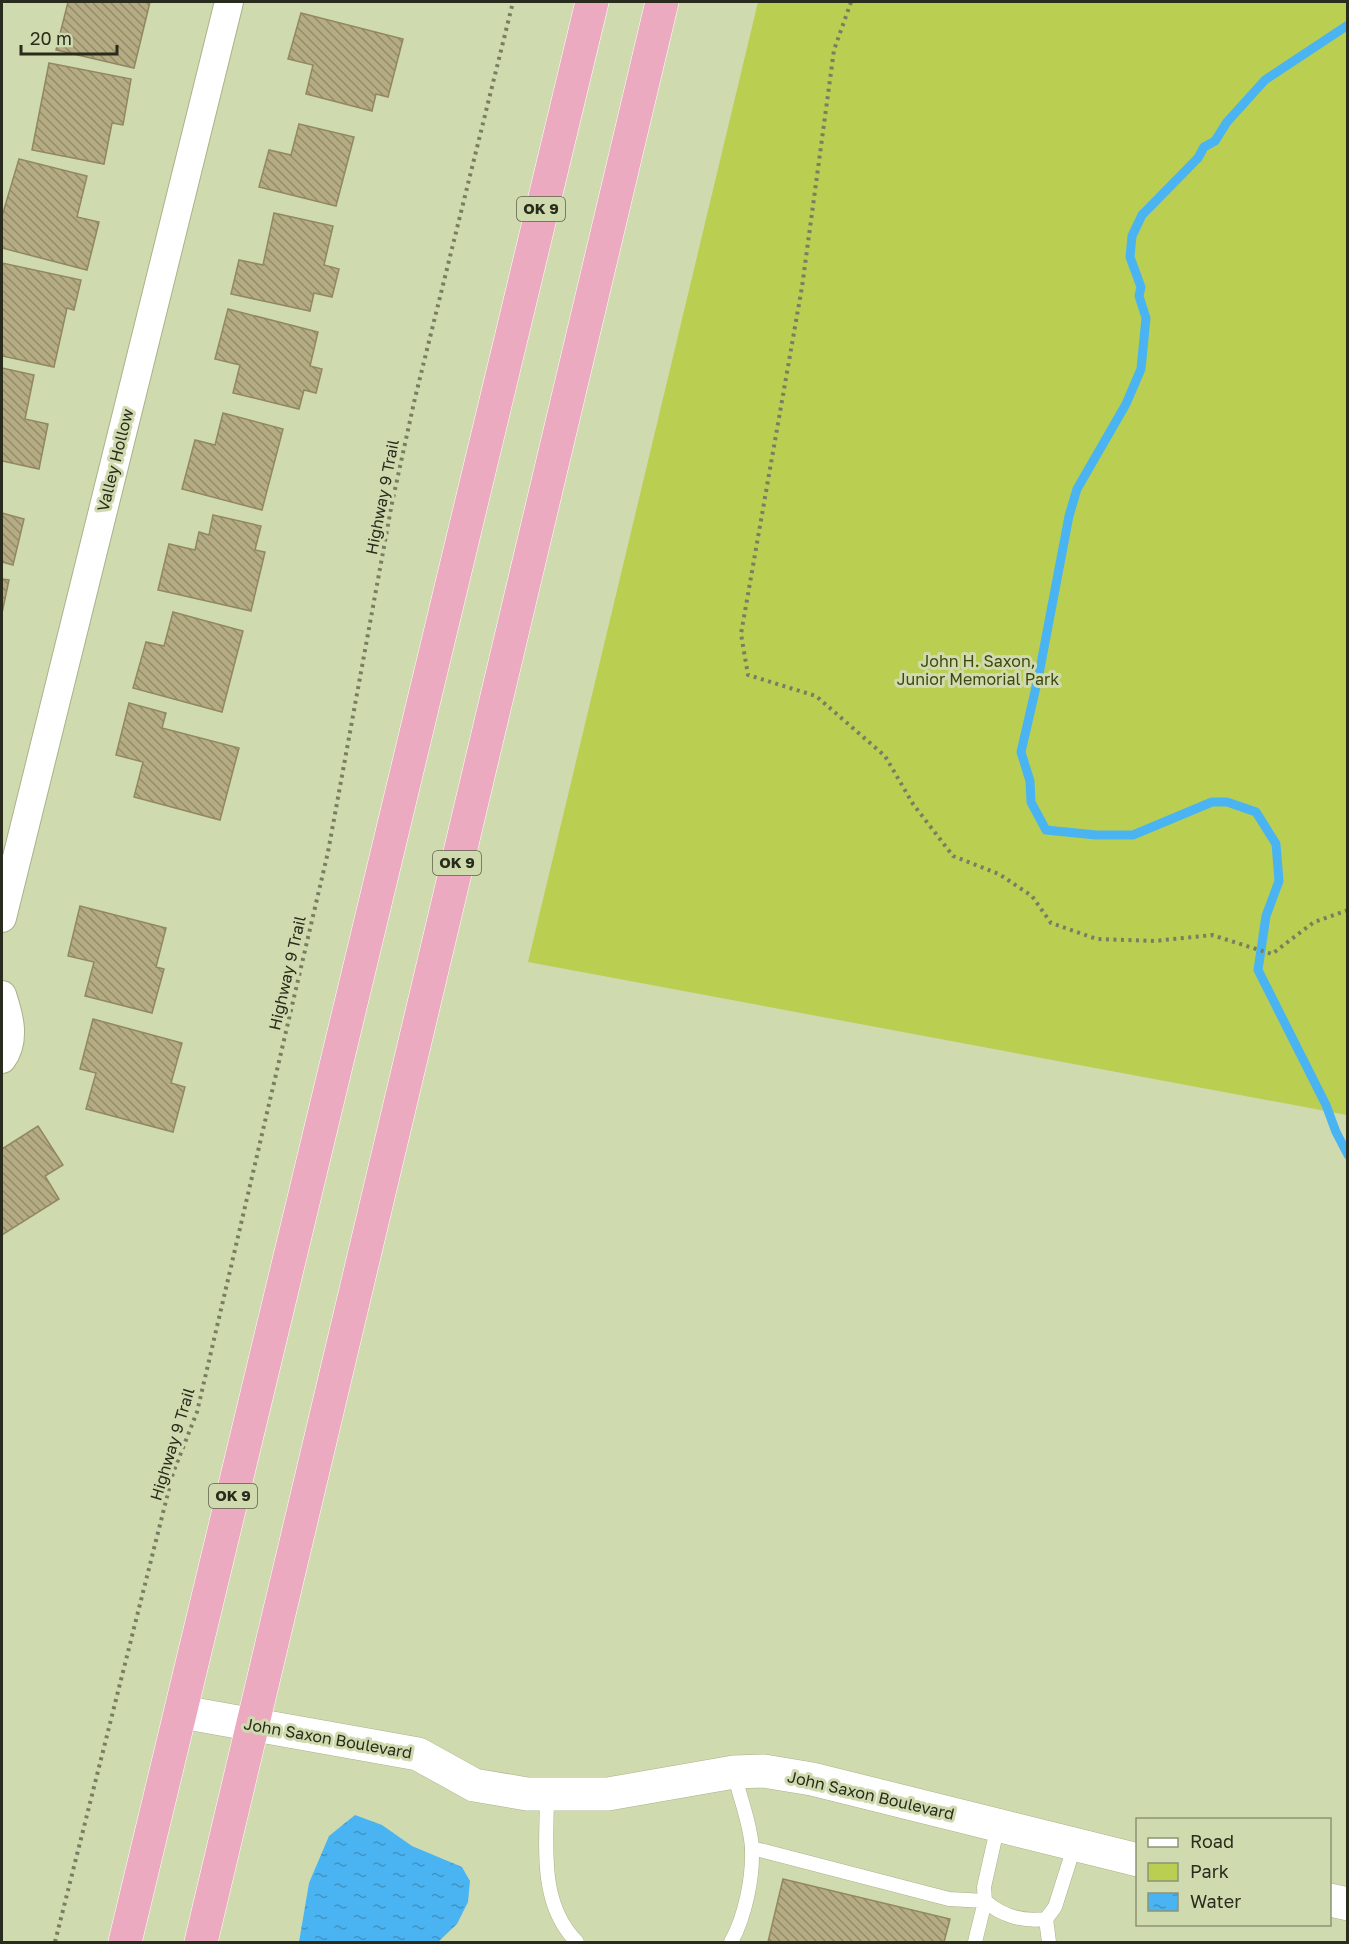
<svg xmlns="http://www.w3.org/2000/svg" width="1349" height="1944" font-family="'Golos Text',sans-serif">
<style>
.green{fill:#bace52}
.water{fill:url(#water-ripples)}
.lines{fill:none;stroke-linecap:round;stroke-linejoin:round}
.stream{stroke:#4ab4f2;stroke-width:9}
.building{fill:url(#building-back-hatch);stroke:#918860;stroke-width:1.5}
.service-casing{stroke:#a9b289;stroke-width:15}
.minor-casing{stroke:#a9b289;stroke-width:30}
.tertiary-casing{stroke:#a9b289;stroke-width:34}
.trunk-casing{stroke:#fff;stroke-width:34}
.path{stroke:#787e62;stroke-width:4;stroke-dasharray:3 4.5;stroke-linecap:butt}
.service{stroke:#fff;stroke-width:14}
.minor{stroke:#fff;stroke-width:28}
.tertiary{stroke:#fff;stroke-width:33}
.trunk{stroke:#ecaac0;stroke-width:33}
.labels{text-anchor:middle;stroke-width:6;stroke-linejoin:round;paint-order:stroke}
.shield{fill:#d0daaf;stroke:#5b6048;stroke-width:1.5}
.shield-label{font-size:15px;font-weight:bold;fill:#292c1c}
.street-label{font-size:16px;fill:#292c1c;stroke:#d0daaf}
.park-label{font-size:16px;fill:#3e470e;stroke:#d0daaf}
</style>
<defs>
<pattern id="water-ripples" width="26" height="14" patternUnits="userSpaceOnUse" patternTransform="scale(1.5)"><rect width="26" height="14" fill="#4ab4f2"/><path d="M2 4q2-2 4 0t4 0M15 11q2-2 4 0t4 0" fill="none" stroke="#3e93c3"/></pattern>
<pattern id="building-back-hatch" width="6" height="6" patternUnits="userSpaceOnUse" patternTransform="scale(1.5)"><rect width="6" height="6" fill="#b5ac83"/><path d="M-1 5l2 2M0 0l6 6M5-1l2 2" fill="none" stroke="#938c6a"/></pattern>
</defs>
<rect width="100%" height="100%" fill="#d0daaf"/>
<polygon class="green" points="758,2 1347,2 1347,1115 528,962"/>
<polygon class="water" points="355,1815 382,1825 412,1846 462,1867 470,1881 468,1902 457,1924 438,1942 299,1942 309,1883 329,1836"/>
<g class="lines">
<polyline class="stream" points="1348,25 1265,80 1227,122 1215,141 1204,147 1198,158 1142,215 1132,236 1130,257 1141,287 1139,296 1146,318 1141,369 1126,404 1077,489 1069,516 1039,674 1021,752 1030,781 1031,802 1046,830 1096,835 1133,835 1212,802 1227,802 1256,812 1276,844 1279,881 1266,916 1258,970 1326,1105 1336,1132 1348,1155"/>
</g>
<g class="building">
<polygon points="68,2 150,2 134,68 56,50"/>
<polygon points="301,13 403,39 388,97 376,94 372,111 306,94 313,65 288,59"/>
<polygon points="49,63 131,79 123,125 112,123 104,164 32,150"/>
<polygon points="299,124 354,137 336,206 259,187 269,150 291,155"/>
<polygon points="19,159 87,176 77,217 99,222 87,270 2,248 2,216"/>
<polygon points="274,213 333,226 324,265 339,269 332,297 314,293 310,311 231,294 239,260 263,265"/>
<polygon points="2,263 81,280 74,310 67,308 54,367 2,356"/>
<polygon points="228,309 318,332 310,366 322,369 316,393 304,390 299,409 233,393 240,365 215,359"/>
<polygon points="2,368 34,375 25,419 48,424 39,469 2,461"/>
<polygon points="223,413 283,429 262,510 182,489 195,440 215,445"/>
<polygon points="2,513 24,519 13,565 2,562"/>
<polygon points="213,515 261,526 255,550 265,552 251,611 158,590 169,544 195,550 199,532 209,535"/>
<polygon points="2,579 9,580 2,613"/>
<polygon points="173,612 243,631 222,712 133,688 146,642 164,646"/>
<polygon points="129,703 166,713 162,728 239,748 220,820 134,797 143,762 116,755"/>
<polygon points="80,906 166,928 156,967 164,969 152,1013 85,996 94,962 68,956"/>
<polygon points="93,1019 182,1043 171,1083 185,1087 173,1132 86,1109 96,1073 80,1069"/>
<polygon points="38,1126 63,1165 45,1176 59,1199 2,1235 2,1149"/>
<polygon points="783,1879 950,1919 944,1942 768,1942"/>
</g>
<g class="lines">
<defs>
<g id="service">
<path d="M547,1794C547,1845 538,1903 577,1942"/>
<path d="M998,1825L984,1887L985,1901C1002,1916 1024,1922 1046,1919L1055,1907L1075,1844"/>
<polyline points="752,1848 949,1899 985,1901 975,1942"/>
<polyline points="1046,1919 1049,1942"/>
<path d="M731,1942C745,1917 753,1878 752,1849C751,1824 739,1796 734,1772"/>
</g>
<g id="minor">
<polyline points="2,918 229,2"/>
<path d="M2,995C9,1016 16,1040 2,1059"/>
</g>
<g id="tertiary">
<polyline points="182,1712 418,1754 474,1785 527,1794 608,1794 734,1772 764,1771 812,1779 1138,1860"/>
<polyline points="1330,1900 1348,1904"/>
</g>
<g id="trunk">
<polyline points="125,1942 592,2"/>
<polyline points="201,1942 662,2"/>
</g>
</defs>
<use href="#service" class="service-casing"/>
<use href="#minor" class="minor-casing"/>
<use href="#tertiary" class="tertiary-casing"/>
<use href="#trunk" class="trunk-casing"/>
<g class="path">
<polyline points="851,2 834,50 802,287 741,634 748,675 816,696 885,756 913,804 953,856 999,874 1032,896 1051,923 1097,939 1155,941 1212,935 1272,954 1314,922 1348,910"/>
<polyline points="55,1942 173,1473 197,1412 328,852 392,503 415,398 513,2"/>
</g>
<use href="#service" class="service"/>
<use href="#minor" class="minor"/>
<use href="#tertiary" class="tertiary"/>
<use href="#trunk" class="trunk"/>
</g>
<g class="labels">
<g class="shield">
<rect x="517" y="197" width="48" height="24" rx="4.5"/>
<rect x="433" y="851" width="48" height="24" rx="4.5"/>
<rect x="209" y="1484" width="48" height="24" rx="4.5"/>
</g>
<g class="shield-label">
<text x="541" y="214">OK 9</text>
<text x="457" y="868">OK 9</text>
<text x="233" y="1501">OK 9</text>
</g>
<g class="street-label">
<text transform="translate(115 460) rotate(-76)" y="6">Valley Hollow</text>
<text transform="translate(382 497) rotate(-79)" y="6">Highway 9 Trail</text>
<text transform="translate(287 973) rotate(-77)" y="6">Highway 9 Trail</text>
<text transform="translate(172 1444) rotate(-73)" y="6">Highway 9 Trail</text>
<text transform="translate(328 1738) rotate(10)" y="6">John Saxon Boulevard</text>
<text transform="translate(871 1795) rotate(13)" y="6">John Saxon Boulevard</text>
</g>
<g class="park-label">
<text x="978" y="667">John H. Saxon,<tspan x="978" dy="18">Junior Memorial Park</tspan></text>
</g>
</g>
<rect width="1349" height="1944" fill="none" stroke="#292c1c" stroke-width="6"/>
<rect x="1136" y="1818" width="195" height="108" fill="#d0daaf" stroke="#8d9474" stroke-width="1.5"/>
<rect x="1148" y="1838" width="30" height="9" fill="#ffffff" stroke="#8d9474" stroke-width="1.5"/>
<text x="1190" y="1848" font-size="18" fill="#292c1c">Road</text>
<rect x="1148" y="1863" width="30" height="18" fill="#bace52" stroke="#8d9474" stroke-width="1.5"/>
<text x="1190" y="1878" font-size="18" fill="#292c1c">Park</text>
<rect x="1148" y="1893" width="30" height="18" fill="url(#water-ripples)" stroke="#8d9474" stroke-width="1.5"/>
<text x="1190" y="1908" font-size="18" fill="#292c1c">Water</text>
<path d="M21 45v9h96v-9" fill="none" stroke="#292c1c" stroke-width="3"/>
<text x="30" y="45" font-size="18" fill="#292c1c" stroke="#d0daaf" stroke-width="4.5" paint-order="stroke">20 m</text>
</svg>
